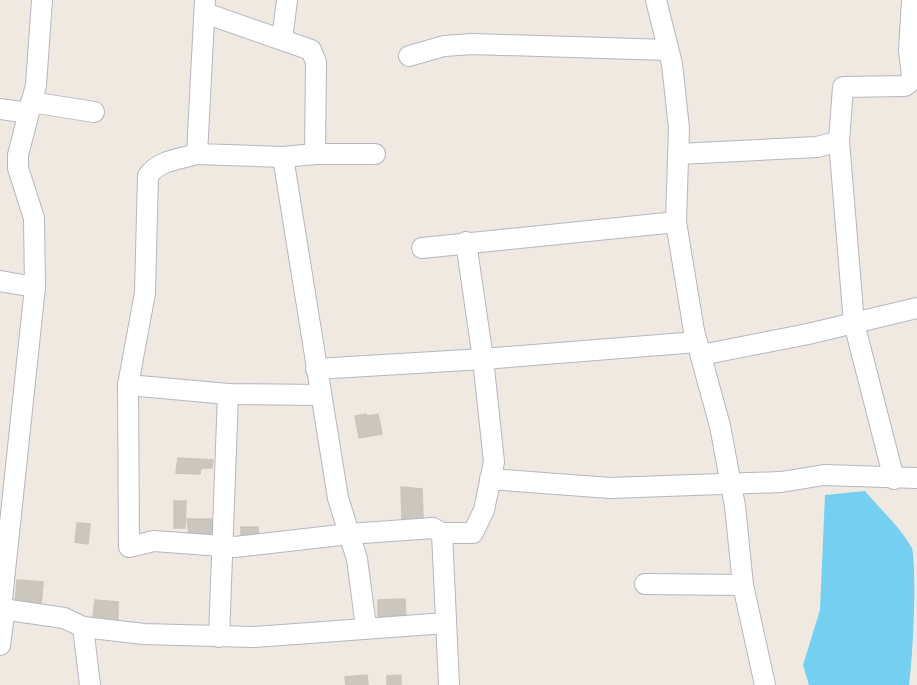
<svg xmlns="http://www.w3.org/2000/svg" width="917" height="685" font-family="Manrope,sans-serif">
<style>
.water{fill:#75cff0}
.building{fill:#cbc7bf;stroke:#cbc5ba;stroke-width:1.5}
.lines{fill:none;stroke-linecap:round;stroke-linejoin:round}
.minor-casing{stroke:#b4b7c1;stroke-width:22}
.minor{stroke:#fff;stroke-width:20}
</style>
<rect width="100%" height="100%" fill="#efe9e1"/>
<path class="water" d="M865,491C880,509 900,527 912,548C917,571 913,657 909,685H809L803,665L820,610L825,495Z"/>
<g class="building">
<polygon points="366,414 367,416 378,414 382,434 359,438 355,416"/>
<polygon points="178,458 213,460 212,468 201,468 200,474 176,473"/>
<polygon points="401,487 422,489 423,518 402,519"/>
<polygon points="174,501 186,501 185,528 174,528"/>
<polygon points="187,519 212,519 211,536 189,536"/>
<polygon points="77,523 90,524 88,544 75,542"/>
<polygon points="241,527 258,527 259,539 241,539"/>
<polygon points="17,580 43,582 41,605 15,603"/>
<polygon points="405,599 406,623 378,624 378,600"/>
<polygon points="95,600 118,602 118,622 93,619"/>
<polygon points="367,675 368,685 346,685 345,677"/>
<polygon points="401,675 401,685 387,685 387,676"/>
</g>
<g class="lines">
<defs>
<g id="minor">
<polyline points="42,0 36,85 18,155 18,168 34,218 35,287 2,599 2,604 9,610 64,618 83,627 90,685"/>
<polyline points="205,0 197,154 283,157 338,498 357,559 366,627"/>
<polyline points="656,0 672,64 679,128 676,222 694,331 720,426 735,506 743,585 765,685"/>
<polyline points="205,13 311,50 316,62 315,154"/>
<polyline points="282,39 287,0"/>
<polyline points="409,56 444,46 472,44 668,50"/>
<polyline points="31,102 94,112"/>
<polyline points="0,109 28,113"/>
<polyline points="839,141 854,323 894,479"/>
<path d="M197,154C180,159 159,160 148,176L145,293L128,385L129,547L154,541L235,547L349,534L433,528L442,533L449,685"/>
<polyline points="678,154 817,147 839,141 843,87 905,86 910,82 912,76 909,50 912,0"/>
<polyline points="283,157 315,154 375,154"/>
<polyline points="422,248 676,222"/>
<polyline points="0,281 35,287"/>
<polyline points="701,355 808,334 917,308"/>
<polyline points="316,369 483,359 466,242"/>
<polyline points="128,385 228,394 321,395"/>
<polyline points="490,479 610,488 781,482 824,475 917,478"/>
<polyline points="442,533 473,533 484,510 494,462 483,359 697,342"/>
<polyline points="645,584 743,585"/>
<polyline points="83,627 144,634 254,637 446,623"/>
<polyline points="219,637 228,394"/>
<polyline points="0,645 5,607"/>
</g>
</defs>
<use href="#minor" class="minor-casing"/>
<use href="#minor" class="minor"/>
</g>
</svg>
